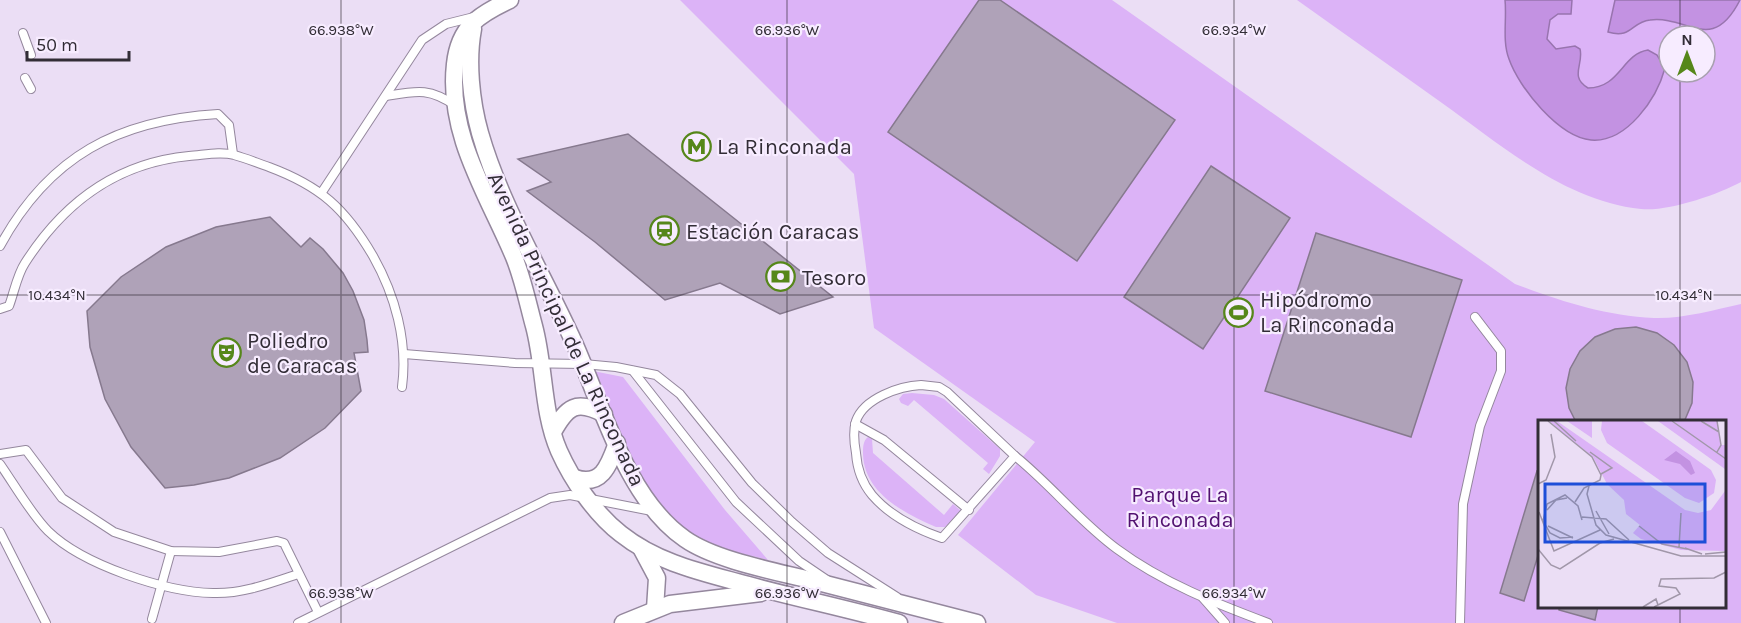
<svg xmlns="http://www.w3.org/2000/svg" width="1741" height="623" font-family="Karla,sans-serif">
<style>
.green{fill:#dcb3f7;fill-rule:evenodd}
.water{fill:#c392e2;stroke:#9874ae;stroke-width:1.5}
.building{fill:#afa2b8;stroke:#86798e;stroke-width:1.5}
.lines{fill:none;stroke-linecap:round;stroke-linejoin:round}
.service-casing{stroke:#94879d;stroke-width:10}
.minor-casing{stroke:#94879d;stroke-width:19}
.service{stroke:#fff;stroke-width:8}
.minor{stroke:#fff;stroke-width:16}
.ticks{fill:none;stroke:#322d36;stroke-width:1.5;stroke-opacity:0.45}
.labels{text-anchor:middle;stroke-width:4.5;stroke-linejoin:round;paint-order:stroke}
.poi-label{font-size:22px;fill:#322d36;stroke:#f7ecff;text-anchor:start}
.street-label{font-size:22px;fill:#322d36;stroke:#f7ecff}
.park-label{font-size:22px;fill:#511070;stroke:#f7ecff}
.inset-road{fill:none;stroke:#a197a9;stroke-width:1.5}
.view{fill:#1d4ed8;fill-opacity:0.15;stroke:#1d4ed8;stroke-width:3}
.inset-edge{fill:none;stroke:#322d36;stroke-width:3}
.ticks-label{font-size:15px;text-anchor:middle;fill:#322d36;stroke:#f7ecff;stroke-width:4.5;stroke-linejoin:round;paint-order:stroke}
</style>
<rect width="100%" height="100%" fill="#ebdef5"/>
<g class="green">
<path d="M680,0H1112L1515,284C1560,301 1605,316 1654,318C1682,319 1714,310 1741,304V623H1117L1036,595L958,535L1035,442L874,328L854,174ZM1540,422H1724V606H1540Z"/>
<path d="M1297,0H1741V182C1717,195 1667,212 1641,209C1565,201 1501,145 1442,103C1394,69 1345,34 1297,0ZM1669,36H1705V72H1669Z"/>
<path d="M593,371L623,377L725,510L768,560C747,554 722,551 702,540C643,508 617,430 593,371Z"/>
<polygon points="912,393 934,395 944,399 1000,449 1000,456 989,474 983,469 988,463 914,400 908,406 901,403 899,399 903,394"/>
<path d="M868,437L872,439L873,453L944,515L953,504L961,511L945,527H936C904,513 864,493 863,454C863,447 863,441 868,437Z"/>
</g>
<g class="water">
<path d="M1505,0H1572L1571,14H1558L1550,20L1547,39L1556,49L1575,46L1580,49C1584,64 1569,77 1588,88C1620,88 1622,54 1648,50L1657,55L1665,68C1657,98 1627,143 1591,140C1559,137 1519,88 1509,59C1502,41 1507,19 1505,0Z"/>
<path d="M1615,0H1740C1712,55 1688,15 1650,20C1631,22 1632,39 1608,32Z"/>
</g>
<g class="building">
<polygon points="979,0 1000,0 1175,120 1077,261 888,132"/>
<polygon points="628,134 833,297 780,314 720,283 665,300 595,242 527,191 551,182 518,159"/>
<polygon points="1211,166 1290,218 1203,349 1124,297"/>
<polygon points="270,217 301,247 310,238 323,249 343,273 353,291 364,320 367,340 368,352 354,353 361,391 325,428 280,458 229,478 194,485 165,488 131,447 105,399 90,347 87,311 121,277 166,247 216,227"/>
<polygon points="1316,233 1462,280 1411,437 1265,391"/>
<polygon points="1636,327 1657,333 1674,345 1687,362 1693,382 1692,403 1684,422 1576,422 1569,408 1566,388 1570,369 1580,351 1595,337 1615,329"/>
<polygon points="1537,471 1540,472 1540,549 1524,601 1500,593"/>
<polygon points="1559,606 1598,606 1595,620 1559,610"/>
</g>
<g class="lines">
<defs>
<g id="service">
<polyline points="23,33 31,55"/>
<polyline points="25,78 31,89"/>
<path d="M386,96C416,91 429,87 456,106"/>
<polyline points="322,192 422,40 446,24 474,17"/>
<path d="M0,246C49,156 118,120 218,114L229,125L233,154"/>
<path d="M0,309L9,306C14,293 17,275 25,263C64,202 116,163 189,156C204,155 220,151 234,155C246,158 257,163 269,167C320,186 345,208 373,256C395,295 408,341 402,387"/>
<polyline points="404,354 515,363 584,364 616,367 656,375 680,394 752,483 792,522 828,553 897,597"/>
<polyline points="633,371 736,502 799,561 827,580"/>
<path d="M921,385L939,387L947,392L1015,456L942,538C916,529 890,516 872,495C862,483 857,468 856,453C854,442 853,431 856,421C864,398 900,386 921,385Z"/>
<polyline points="855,424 884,440 969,510"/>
<polyline points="0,454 26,450 62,498 114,532 171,551 219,552 277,541 284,543 318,612"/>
<path d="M1015,456C1051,485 1080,522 1117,549C1163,583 1215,603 1268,623"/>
<path d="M0,464C14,484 31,514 48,531C83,565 165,592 213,593C242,594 271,583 298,574"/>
<polyline points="0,532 46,623"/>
<polyline points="1203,598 1225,623"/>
<polyline points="152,619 171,551"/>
<polyline points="298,623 550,498 570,495 652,511"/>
<polyline points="1460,623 1463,504 1480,426 1501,371 1501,351 1475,317"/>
</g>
<g id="minor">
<path d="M510,0C478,15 459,27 455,64C447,135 488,195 514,257C523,279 528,304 534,326C545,367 542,412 559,451C572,480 595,514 621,534C655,561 696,571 737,582C791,597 845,608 899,623"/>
<path d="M473,29C467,61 471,101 480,133C500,203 540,269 571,336C601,400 624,497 685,539C715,560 774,571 810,580C866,594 921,609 977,623"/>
<path d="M553,432C567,407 576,399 604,414"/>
<path d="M575,478C602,487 609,465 617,443"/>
<polyline points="641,548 657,578 655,609"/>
<polyline points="623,623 670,604 761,593"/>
</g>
</defs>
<use href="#service" class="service-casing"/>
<use href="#minor" class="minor-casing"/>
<use href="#service" class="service"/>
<use href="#minor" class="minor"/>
</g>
<path class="ticks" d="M341,0V623M787,0V623M1234,0V623M1680,0V36M1680,72V422M0,295H1741M1680,606V623"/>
<defs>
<symbol id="metro-ring" viewBox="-11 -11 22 22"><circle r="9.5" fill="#f7ecff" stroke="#56871a" stroke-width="1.5"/><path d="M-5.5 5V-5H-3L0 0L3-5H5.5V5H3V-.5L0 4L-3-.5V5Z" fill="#56871a"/></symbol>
<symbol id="station-ring" viewBox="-11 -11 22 22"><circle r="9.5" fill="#f7ecff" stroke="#56871a" stroke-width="1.5"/><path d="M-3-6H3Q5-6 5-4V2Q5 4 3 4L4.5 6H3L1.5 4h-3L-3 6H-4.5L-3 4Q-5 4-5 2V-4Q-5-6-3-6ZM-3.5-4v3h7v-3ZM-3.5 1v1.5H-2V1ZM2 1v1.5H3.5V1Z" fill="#56871a"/></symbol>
<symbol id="bank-ring" viewBox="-11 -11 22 22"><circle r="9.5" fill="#f7ecff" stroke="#56871a" stroke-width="1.5"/><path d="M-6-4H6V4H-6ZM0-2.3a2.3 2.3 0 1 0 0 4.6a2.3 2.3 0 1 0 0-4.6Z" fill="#56871a"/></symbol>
<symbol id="stadium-ring" viewBox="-11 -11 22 22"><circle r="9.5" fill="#f7ecff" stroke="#56871a" stroke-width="1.5"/><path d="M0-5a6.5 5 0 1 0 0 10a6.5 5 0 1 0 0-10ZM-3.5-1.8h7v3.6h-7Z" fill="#56871a"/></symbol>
<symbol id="theatre-ring" viewBox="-11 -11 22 22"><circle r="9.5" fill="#f7ecff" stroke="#56871a" stroke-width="1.5"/><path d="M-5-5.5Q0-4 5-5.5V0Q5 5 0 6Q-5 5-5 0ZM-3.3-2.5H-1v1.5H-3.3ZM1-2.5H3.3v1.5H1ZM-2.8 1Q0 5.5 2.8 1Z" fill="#56871a"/></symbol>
</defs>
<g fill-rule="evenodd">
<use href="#metro-ring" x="680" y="130" width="33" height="33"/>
<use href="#station-ring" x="648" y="214" width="33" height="33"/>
<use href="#bank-ring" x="764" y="260" width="33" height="33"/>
<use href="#stadium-ring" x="1222" y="296" width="33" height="33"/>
<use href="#theatre-ring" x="210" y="336" width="33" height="33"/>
</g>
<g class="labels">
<g class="poi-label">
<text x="717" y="154">La Rinconada</text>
<text x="686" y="239">Estación Caracas</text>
<text x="802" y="285">Tesoro</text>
<text x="1260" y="307">Hipódromo<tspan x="1260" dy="25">La Rinconada</tspan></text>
<text x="247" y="348">Poliedro<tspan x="247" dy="25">de Caracas</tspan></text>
</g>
<g class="street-label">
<text transform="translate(567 329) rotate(65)" y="8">Avenida Principal de La Rinconada</text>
</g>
<g class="park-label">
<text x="1180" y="502">Parque La<tspan x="1180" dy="25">Rinconada</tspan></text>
</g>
</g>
<g transform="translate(1538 420)">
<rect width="188" height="188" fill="#ebdef5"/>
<path d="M11,1H19L147,90L160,93L173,90L187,71V131L143,130L103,119L95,113L102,105L88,94L86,80L69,64L55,37ZM29,1H54V18ZM64,1H104L173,50L178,60L176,73L161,83L147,78L69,23L63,10ZM120,1H179L183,25H187V49Z" fill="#dcb3f7"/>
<path d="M138,31L152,41L157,53L153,55L142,44L126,40Z" fill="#c392e2"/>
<path class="inset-road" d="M10,1L54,37L63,55L62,60L46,68L37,82M16,1L38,21M134,1L188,39M163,1L181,12M179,1L183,25L179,32M52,32L74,48L63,54M0,64L8,60L17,37L13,14M51,66L49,74L58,105L68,115L143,136H188M9,90L18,80L29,78M58,91L71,114M1,92L16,131L62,110M44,97L68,99L91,120M10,106L35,118M101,106L124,124L149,129M35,117L22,118L12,113L5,101L9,84L27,75L40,86L44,100M141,127L143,93M147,128L164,134M0,129L13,145L22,149L62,123L76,119M167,134L188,132M105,187L118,179L120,185M116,187L142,174L138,168L121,166L123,159L176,158L188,152"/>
<path class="view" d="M7,64H167V122H7Z"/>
<rect width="188" height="188" class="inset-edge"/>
</g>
<g class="ticks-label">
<text x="341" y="35">66.938°W</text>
<text x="787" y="35">66.936°W</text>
<text x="1234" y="35">66.934°W</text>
<text x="57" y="300">10.434°N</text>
<text x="1684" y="300">10.434°N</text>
<text x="341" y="598">66.938°W</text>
<text x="787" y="598">66.936°W</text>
<text x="1234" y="598">66.934°W</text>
</g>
<g transform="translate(1687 54)"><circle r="28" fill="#f7ecff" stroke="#a8a0af" stroke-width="1.5"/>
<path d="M0-4.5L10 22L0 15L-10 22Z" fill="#56871a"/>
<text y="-9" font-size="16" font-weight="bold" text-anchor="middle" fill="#322d36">N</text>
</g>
<path d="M27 51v9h102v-9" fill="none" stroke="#322d36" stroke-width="3"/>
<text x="36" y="51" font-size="18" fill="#322d36" stroke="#f7ecff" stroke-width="4.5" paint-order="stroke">50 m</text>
</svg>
